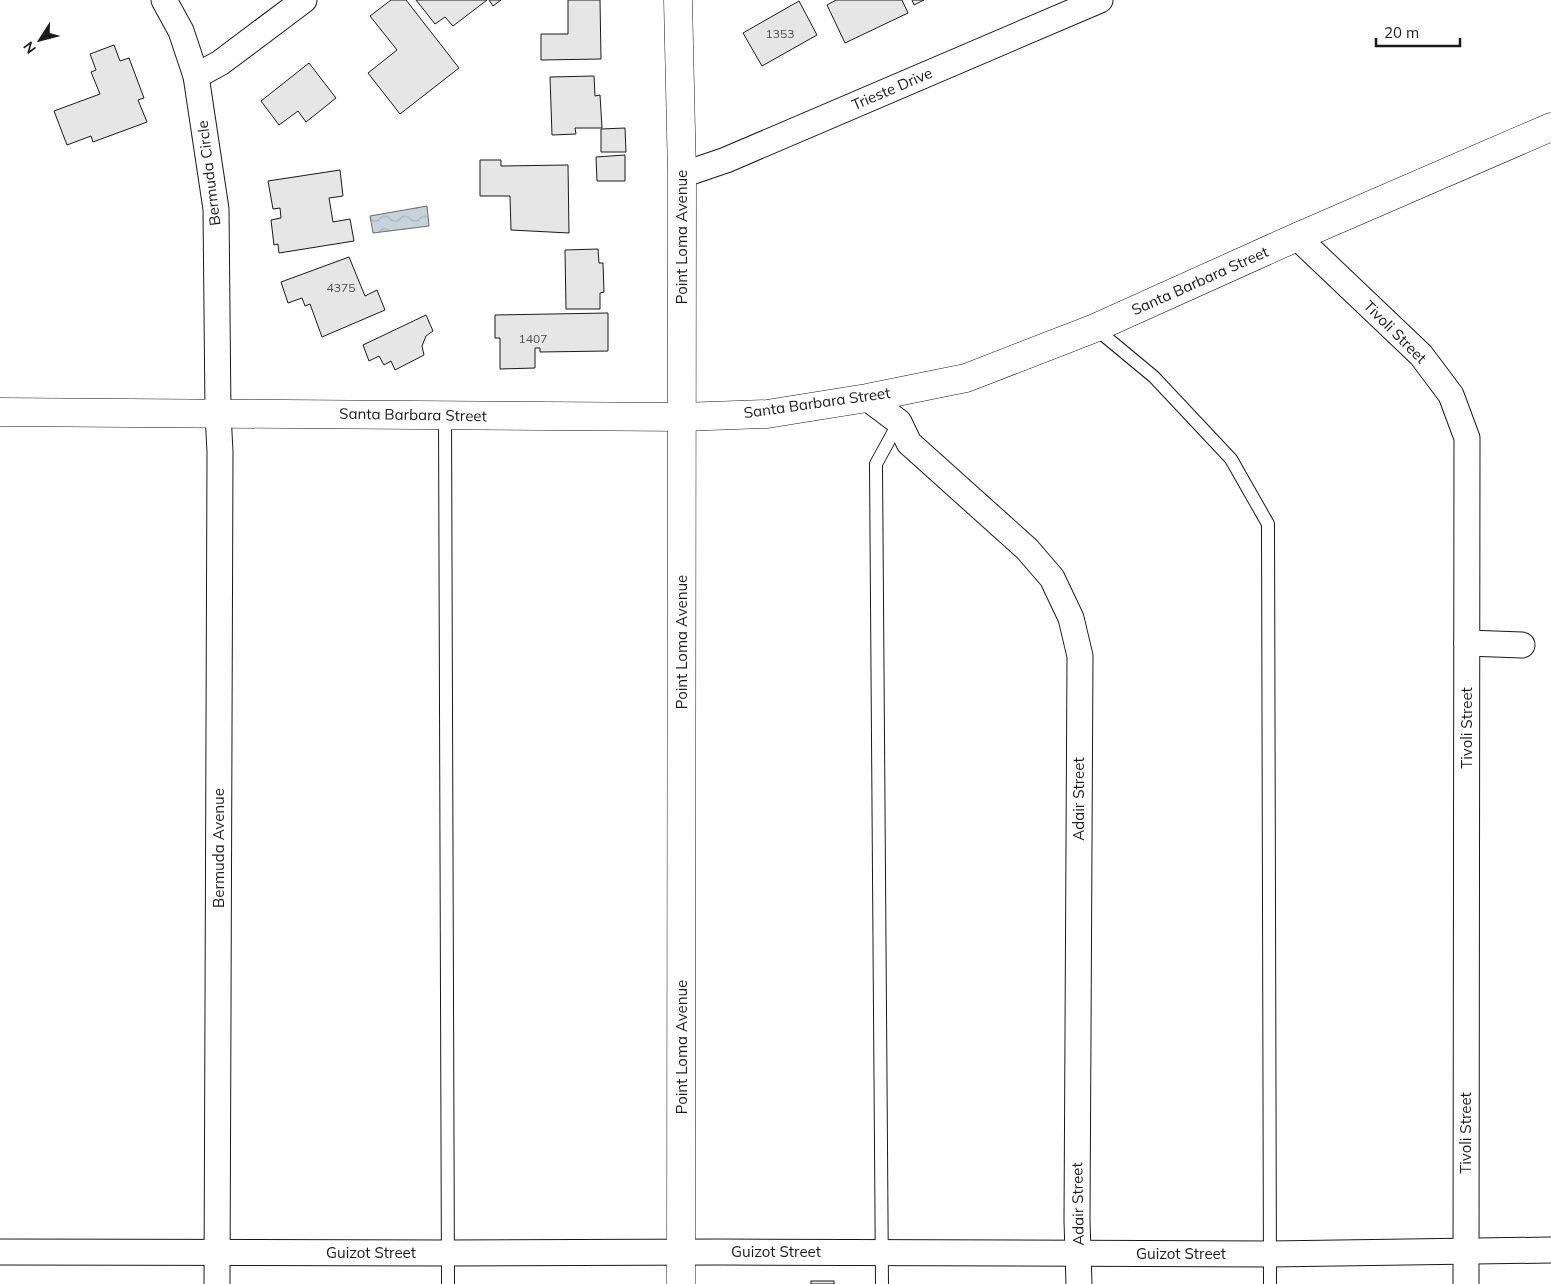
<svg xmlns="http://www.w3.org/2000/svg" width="1551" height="1284" font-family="Mulish,sans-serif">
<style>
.water{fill:url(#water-waves);stroke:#6a6a6a}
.building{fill:#e6e6e6;stroke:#1a1a1a}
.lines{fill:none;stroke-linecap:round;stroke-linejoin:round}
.service-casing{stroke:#1a1a1a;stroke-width:14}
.minor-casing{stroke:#1a1a1a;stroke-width:27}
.tertiary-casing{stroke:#1a1a1a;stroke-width:29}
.secondary-casing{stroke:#1a1a1a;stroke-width:29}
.service{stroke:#fff;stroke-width:12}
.minor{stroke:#fff;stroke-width:25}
.tertiary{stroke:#fff;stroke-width:28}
.secondary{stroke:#fff;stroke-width:28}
.labels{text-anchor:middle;stroke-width:4;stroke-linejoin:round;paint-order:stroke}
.number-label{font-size:12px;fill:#4d4d4d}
.street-label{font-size:15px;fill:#1a1a1a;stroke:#fff}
</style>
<defs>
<pattern id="water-waves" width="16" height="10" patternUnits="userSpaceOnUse" patternTransform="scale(1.25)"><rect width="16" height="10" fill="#c6d2dc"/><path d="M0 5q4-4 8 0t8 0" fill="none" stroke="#aab4bc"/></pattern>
</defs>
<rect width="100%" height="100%" fill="#fff"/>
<polygon class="water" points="427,206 429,226 373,233 370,216"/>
<g class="building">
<polygon points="391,0 406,0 459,68 400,114 368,73 397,50 370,16"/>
<polygon points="416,0 487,0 453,26 445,17 435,24"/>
<polygon points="489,0 501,0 493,6"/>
<polygon points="568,0 600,0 601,59 541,60 541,34 568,34"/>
<polygon points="836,0 902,0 908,13 845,43 827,5"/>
<polygon points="912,0 924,0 914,5"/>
<polygon points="799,1 817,35 762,66 743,33"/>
<polygon points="114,45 120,61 129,58 144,98 138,100 147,122 93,142 91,136 67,145 54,111 100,94 91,72 96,70 90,54"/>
<polygon points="309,63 336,98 306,122 298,111 279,125 261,101"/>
<polygon points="594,76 595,96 600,95 602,128 575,128 576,134 552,135 550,77"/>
<polygon points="625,128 626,152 601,152 601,129"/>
<polygon points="625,155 625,181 597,181 596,157"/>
<polygon points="480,160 501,160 501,166 568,165 569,233 511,230 510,196 480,196"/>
<polygon points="340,170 343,196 329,198 333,222 350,219 354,241 279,253 278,244 274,245 271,220 281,218 280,208 273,209 268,181"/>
<polygon points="598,249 599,263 603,263 604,292 600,293 600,309 566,309 565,250"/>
<polygon points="349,257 365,296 377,290 385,310 322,337 310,304 305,306 302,298 288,303 281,282"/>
<polygon points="608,313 608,351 540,352 540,348 535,348 535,368 500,369 500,338 495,338 495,315"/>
<polygon points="426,315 433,331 426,336 422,346 424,355 395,370 391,361 384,365 379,356 369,361 363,345"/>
<rect x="811" y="1281" width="23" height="3"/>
</g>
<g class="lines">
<defs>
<g id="service">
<polyline points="1095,328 1154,377 1231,459 1268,524 1270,1284"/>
<polyline points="445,415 448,1284"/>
<polyline points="882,1284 876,464 899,422"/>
</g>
<g id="minor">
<polyline points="164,0 181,31 196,76 216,209 218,413 220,452 217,1284"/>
<polyline points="196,76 220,63 304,0"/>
<polyline points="682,175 726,160 1100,0"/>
<polyline points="1297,237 1421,355 1451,395 1467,438 1466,1284"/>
<polyline points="867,398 899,422 909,443 1027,549 1052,578 1071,618 1080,656 1077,1221 1079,1284"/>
<polyline points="1467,643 1522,645"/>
<polyline points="0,1252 448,1253 720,1252 1270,1254 1551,1250"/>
</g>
<polyline id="tertiary" points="0,412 682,417 767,414 867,398 966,378 1095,328 1297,237 1551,127"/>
<polyline id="secondary" points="678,0 682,175 681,1284"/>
</defs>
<use href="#service" class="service-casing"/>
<use href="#minor" class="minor-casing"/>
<use href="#tertiary" class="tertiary-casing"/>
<use href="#secondary" class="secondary-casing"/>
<use href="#service" class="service"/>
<use href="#minor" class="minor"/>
<use href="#tertiary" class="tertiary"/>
<use href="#secondary" class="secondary"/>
</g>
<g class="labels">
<g class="number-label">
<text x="780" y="38">1353</text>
<text x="341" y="292">4375</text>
<text x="533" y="343">1407</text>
</g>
<g class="street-label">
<text transform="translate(892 89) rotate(-23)" y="5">Trieste Drive</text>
<text transform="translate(209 173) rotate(-97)" y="5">Bermuda Circle</text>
<text transform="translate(682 237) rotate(-90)" y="5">Point Loma Avenue</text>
<text transform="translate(1200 281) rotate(-24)" y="5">Santa Barbara Street</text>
<text transform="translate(1395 332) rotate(45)" y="5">Tivoli Street</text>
<text transform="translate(817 403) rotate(-8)" y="5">Santa Barbara Street</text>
<text transform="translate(413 415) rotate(1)" y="5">Santa Barbara Street</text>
<text transform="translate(682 642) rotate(-90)" y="5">Point Loma Avenue</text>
<text transform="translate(1467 728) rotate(-90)" y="5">Tivoli Street</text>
<text transform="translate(1079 799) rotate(-90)" y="5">Adair Street</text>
<text transform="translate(219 848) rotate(-90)" y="5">Bermuda Avenue</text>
<text transform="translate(682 1047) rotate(-90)" y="5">Point Loma Avenue</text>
<text transform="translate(1466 1133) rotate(-90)" y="5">Tivoli Street</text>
<text transform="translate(1078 1204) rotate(-91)" y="5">Adair Street</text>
<text x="776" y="1257">Guizot Street</text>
<text x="371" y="1258">Guizot Street</text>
<text x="1181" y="1259">Guizot Street</text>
</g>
</g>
<g transform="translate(40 40) rotate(234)" stroke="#ffffff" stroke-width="4" paint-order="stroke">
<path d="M0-4L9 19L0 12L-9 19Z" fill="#1a1a1a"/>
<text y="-8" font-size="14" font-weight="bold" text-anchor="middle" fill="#1a1a1a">N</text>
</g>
<path d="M1376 38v8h84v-8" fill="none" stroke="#1a1a1a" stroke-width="2.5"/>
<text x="1384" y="38" font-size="15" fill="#1a1a1a" stroke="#ffffff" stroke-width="4" paint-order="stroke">20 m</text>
</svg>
